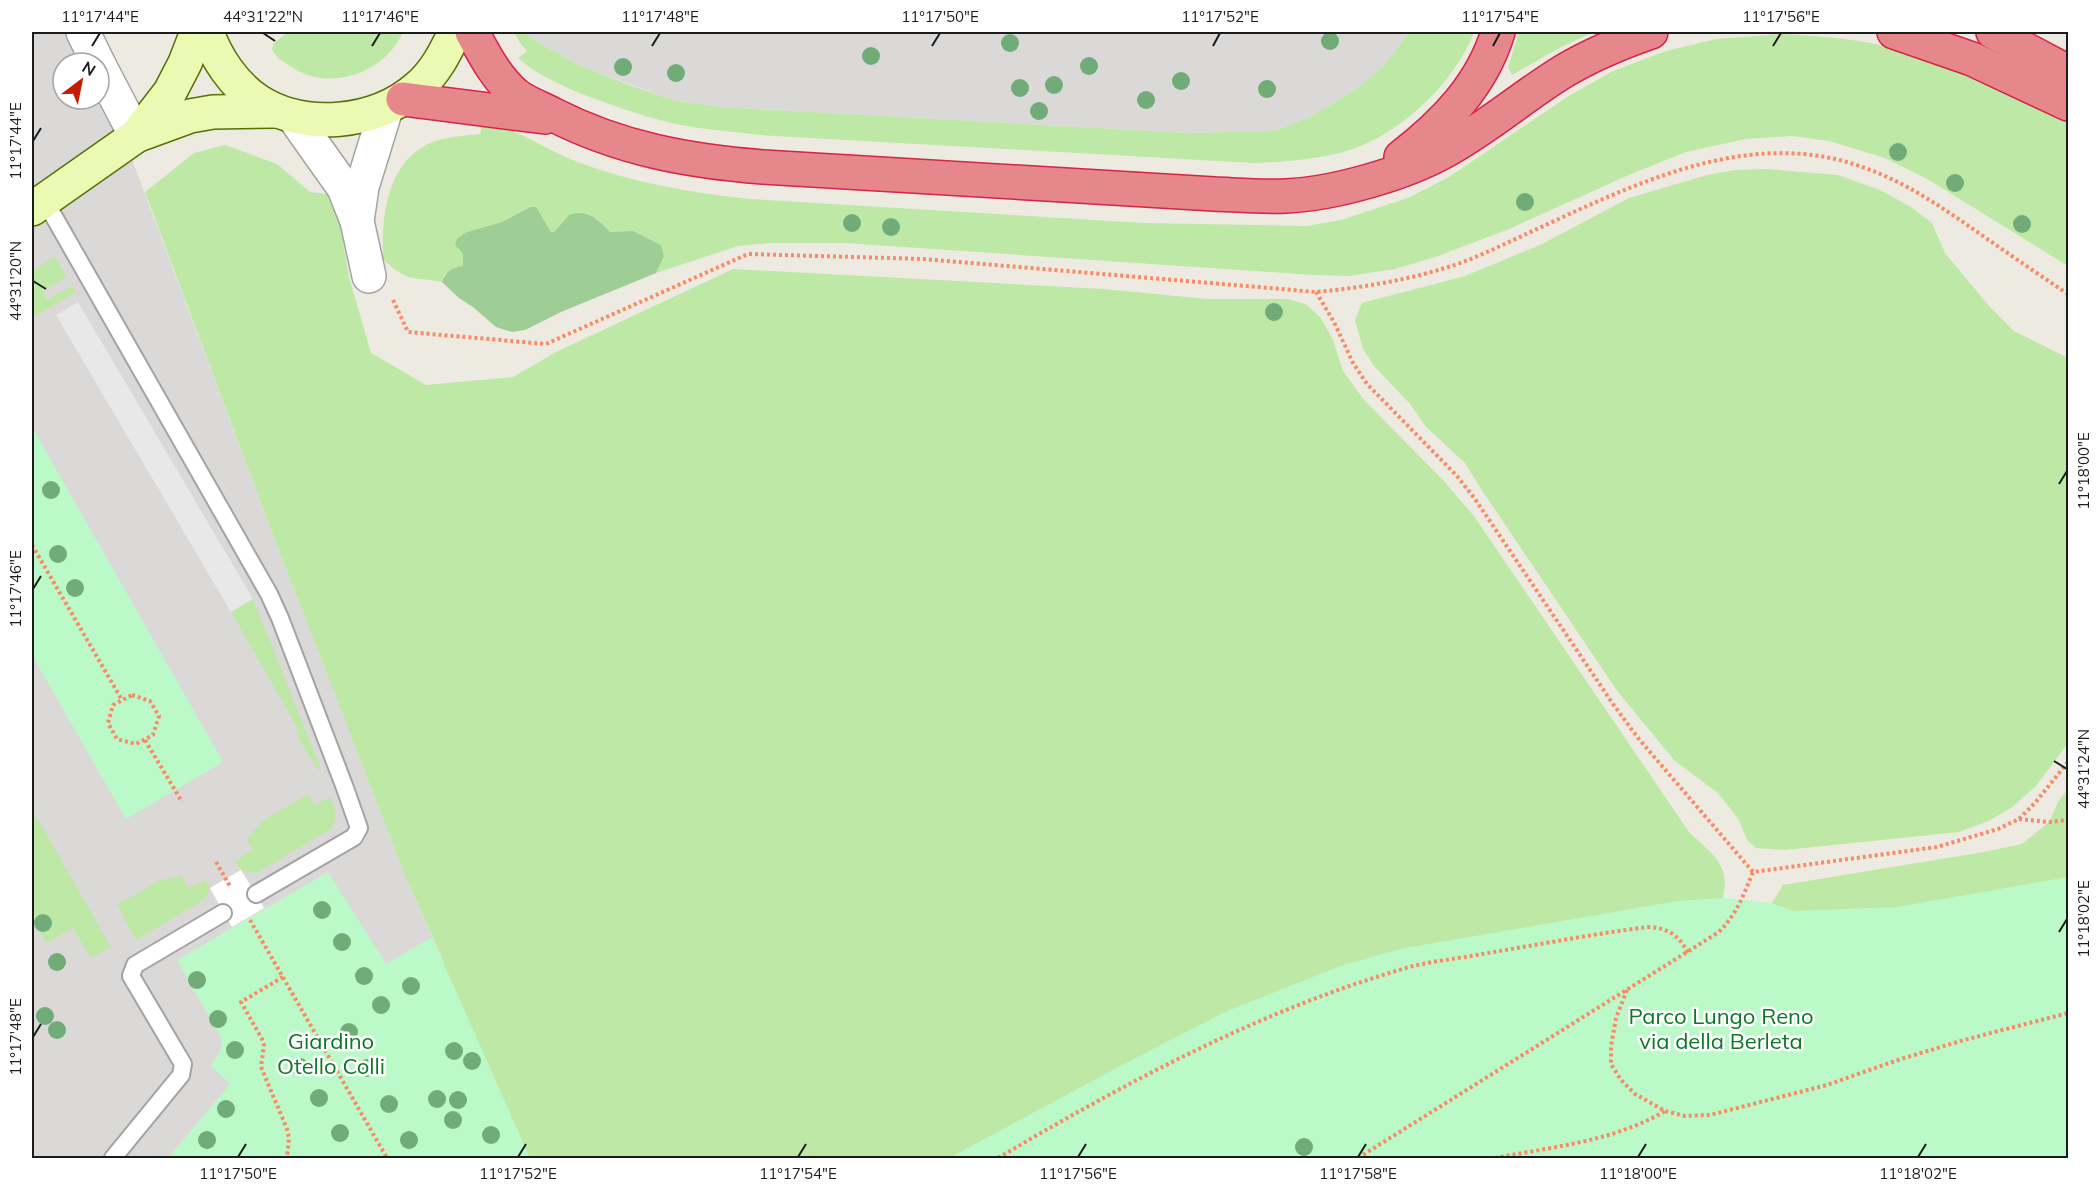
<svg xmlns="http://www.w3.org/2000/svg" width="2100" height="1190" font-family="Mulish,sans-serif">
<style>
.residential{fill:#dad9d8;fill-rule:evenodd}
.grass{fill:#bee8a6}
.forest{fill:#9ecd95}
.park{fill:#bcf9c9}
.parking{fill:#e8e8e8}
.pier{fill:#fff}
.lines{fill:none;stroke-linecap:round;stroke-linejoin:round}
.lane-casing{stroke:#a3a3a3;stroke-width:20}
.street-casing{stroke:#a3a3a3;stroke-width:36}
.secondary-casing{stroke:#577104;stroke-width:36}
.highway-casing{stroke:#d62348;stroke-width:36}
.path{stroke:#fa8965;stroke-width:4;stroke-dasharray:3 3;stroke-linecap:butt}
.lane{stroke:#fff;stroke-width:16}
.street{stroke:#fff;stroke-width:33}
.secondary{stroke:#ecf9b3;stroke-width:33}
.highway{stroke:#e6878c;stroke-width:33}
.tree{fill:#71ac78}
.ticks{fill:none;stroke:#1c1c1c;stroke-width:2}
.labels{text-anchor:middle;stroke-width:5;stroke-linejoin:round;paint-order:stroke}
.park-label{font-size:22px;fill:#0b7823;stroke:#fff}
.neatline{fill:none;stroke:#1c1c1c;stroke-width:2}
.ticks-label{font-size:15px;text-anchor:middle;fill:#1c1c1c}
</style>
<rect width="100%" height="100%" fill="#edebe1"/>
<g class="residential">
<path d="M32,32H103L108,46L134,165L270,527L406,878L530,1158H32ZM63,63H99V99H63Z"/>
<polygon points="523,32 1409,32 1384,66 1356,89 1312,116 1274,131 1188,133 720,107 673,100 581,66 539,43"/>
</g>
<g class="grass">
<path d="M288,32H403C385,73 331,92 293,68C284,62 276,58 272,50L274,43Z"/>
<path d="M514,32H523L539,43L581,66L635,87L673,100L720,107L1188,133L1274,131L1312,116L1356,89L1384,66L1409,32H1474C1454,85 1395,140 1339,153C1311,160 1282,162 1253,163L759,135C729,131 697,129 667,122C640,115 614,106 587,96C563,86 538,76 518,58L527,51L520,43Z"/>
<polygon points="1519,32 1594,32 1561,47 1512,75 1508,67"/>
<path d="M1780,34C1815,36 1851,38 1885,46C1949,62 2010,94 2068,123V266L1929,180L1885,158L1829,141L1792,136L1746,139L1686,152L1631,174L1509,229L1438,256L1395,269L1349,276L1312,275L845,243H770L738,246L656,273L664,256L661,245L633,231L610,232L597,219L569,215L554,232H551L544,220L529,207L502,222L467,232L458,250L463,254V266L445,274L442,282C431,279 423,280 412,278C401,275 391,267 383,259C381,221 386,170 421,148C437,137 462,136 480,134L483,120C518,129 546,150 580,163C635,183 692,193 750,199L1144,223L1307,226L1341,220L1408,198L1449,177L1567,97L1613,71L1666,51L1716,39Z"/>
<path d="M225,145L277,164L310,192L335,195L349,277L371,353L426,385L513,377L556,352L733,269L1104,289L1207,299H1287L1306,304L1321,318L1333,340L1343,371L1364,400L1442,479L1474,516L1689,832C1718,859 1734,868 1719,910L1331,1158H400L442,958L406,878L270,527L145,192L194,153Z"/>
<polygon points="1767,169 1838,175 1880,190 1911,207 1932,223 1945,253 1989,306 2014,331 2068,358 2068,743 2036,786 2011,808 1988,821 1959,832 1785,850 1756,848 1747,840 1739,820 1718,793 1675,761 1618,692 1479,486 1465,463 1426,427 1410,404 1374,366 1363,349 1355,320 1362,303 1465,276 1542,244 1629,198 1707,175 1735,170"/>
<polygon points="54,256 67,277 42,291 47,300 72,286 76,292 32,318 32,272"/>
<polygon points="253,599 321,769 318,770 296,734 299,731 231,612"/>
<polygon points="2068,789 2068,992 1752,912 1772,903 1783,885 1984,852 2022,844 2049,822 2059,800"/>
<path d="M308,794L315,805L330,797C336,810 339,816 331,829L258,872L252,873L241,870L235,861L252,850L247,839L262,821Z"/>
<polygon points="32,809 111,947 91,958 73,928 47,943 32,920"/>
<polygon points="181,876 189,888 205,880 210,888 205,899 136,940 117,905 160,880"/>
</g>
<path class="forest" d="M530,207H536L551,232H554L569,215C587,208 599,220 610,232L633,231L661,245L664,256L656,273L561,312L525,330L512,332L496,327L473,307L459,298L442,282C446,271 451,268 463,266V254L455,245L457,239L467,232L502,222Z"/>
<g class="park">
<polygon points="32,427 223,762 126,819 32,655"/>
<polygon points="328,872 386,964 432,937 530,1158 168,1158 230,1084 211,1066 221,1049 221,1038 177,960"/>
<polygon points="2068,877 2068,1158 949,1158 1124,1064 1225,1012 1343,965 1405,948 1678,901 1723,898 1772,903 1793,911 1897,907"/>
</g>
<polygon class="parking" points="78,302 253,599 231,612 56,315"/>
<polygon class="pier" points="241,870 264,908 232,927 210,888"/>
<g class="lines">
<defs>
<g id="lane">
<polyline points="45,201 269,594 280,618 345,788 359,828 354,837 256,894"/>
<polyline points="113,1158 181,1075 183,1064 131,976 135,965 223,913"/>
</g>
<g id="street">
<polyline points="83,32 98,63"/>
<polyline points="99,65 136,136"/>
<polyline points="293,116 344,188 357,221 369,276"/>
<polyline points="357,221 362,187 386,109"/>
</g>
<g id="secondary">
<path d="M207,32C216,58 234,85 258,101C305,131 375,124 417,88C435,73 445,53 455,32"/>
<polyline points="138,135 190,116 213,112 277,111"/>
<polyline points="32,209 136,136 170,92 185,63 197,32"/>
</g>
<g id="highway">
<path d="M472,32C484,54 496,78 516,95C526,103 541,108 552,114C620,149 688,161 763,167L1214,194C1238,195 1262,197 1286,196C1333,194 1403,174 1443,152C1486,129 1523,96 1564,71C1591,55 1622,42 1651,32"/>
<polyline points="1894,32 1972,59 2068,104"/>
<polyline points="1993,32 2068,72"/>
<polyline points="403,99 545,117"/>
<path d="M1401,157C1444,124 1482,85 1498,32"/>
</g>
</defs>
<use href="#lane" class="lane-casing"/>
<use href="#street" class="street-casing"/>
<use href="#secondary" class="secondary-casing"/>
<use href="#highway" class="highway-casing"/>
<g class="path">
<polyline points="1316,292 1334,322 1353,363 1367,384 1457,476 1475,499 1613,704 1638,738 1753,872 1937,847 1998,829 2019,819 2035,803 2068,762"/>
<path d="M393,300L408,332L546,344L748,254L924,259L1316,292C1359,288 1403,281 1445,268C1472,260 1498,247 1524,235C1629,187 1748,124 1865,168C1910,184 1947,211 1986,238C2013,257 2041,276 2068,294"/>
<polyline points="32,545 122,700"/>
<polygon points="132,695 150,701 159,716 153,735 136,744 117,739 108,723 113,705"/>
<polyline points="145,740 182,802"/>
<polyline points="2019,819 2049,822 2068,820"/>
<polyline points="216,862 231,888"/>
<polyline points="250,920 387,1158"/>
<polyline points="283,977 241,1002 262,1039 264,1045 261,1067 287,1129 289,1138 287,1158"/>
<polyline points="1627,990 1616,1018 1611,1046 1611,1064 1621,1080 1635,1094 1665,1111 1685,1116 1710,1115 1827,1085 1901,1059 1964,1040 2068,1013"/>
<path d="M998,1158C1127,1082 1261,1010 1406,968C1430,961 1457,959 1482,954C1537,945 1592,934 1648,927C1668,928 1679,935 1688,953"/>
<path d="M1358,1158L1719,932C1737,914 1744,894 1753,872"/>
<path d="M1495,1158C1552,1147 1615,1141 1665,1111"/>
</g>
<use href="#lane" class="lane"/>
<use href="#street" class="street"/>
<use href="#secondary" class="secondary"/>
<use href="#highway" class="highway"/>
</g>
<g class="tree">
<circle cx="1330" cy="41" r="9"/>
<circle cx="1010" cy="43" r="9"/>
<circle cx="871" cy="56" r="9"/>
<circle cx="1089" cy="66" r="9"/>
<circle cx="623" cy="67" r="9"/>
<circle cx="676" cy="73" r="9"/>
<circle cx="1181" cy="81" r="9"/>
<circle cx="1054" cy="85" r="9"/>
<circle cx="1020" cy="88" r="9"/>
<circle cx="1267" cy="89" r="9"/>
<circle cx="1146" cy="100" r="9"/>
<circle cx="1039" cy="111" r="9"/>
<circle cx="1898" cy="152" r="9"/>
<circle cx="1955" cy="183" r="9"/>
<circle cx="1525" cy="202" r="9"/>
<circle cx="852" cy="223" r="9"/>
<circle cx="2022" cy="224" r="9"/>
<circle cx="891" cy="227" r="9"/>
<circle cx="1274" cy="312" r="9"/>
<circle cx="51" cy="490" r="9"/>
<circle cx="58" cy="554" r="9"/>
<circle cx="75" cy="588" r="9"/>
<circle cx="322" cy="910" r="9"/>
<circle cx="43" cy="923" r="9"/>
<circle cx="342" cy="942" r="9"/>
<circle cx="57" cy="962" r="9"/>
<circle cx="364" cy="976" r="9"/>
<circle cx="197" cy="980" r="9"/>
<circle cx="411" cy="986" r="9"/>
<circle cx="381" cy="1005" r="9"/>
<circle cx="45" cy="1016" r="9"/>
<circle cx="218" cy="1019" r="9"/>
<circle cx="57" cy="1030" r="9"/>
<circle cx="349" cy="1032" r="9"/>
<circle cx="235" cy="1050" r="9"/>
<circle cx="454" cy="1051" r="9"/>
<circle cx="472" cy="1061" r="9"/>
<circle cx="300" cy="1067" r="9"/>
<circle cx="367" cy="1068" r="9"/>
<circle cx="319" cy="1098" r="9"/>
<circle cx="437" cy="1099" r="9"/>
<circle cx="458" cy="1100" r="9"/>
<circle cx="389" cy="1104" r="9"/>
<circle cx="226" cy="1109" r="9"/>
<circle cx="453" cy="1120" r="9"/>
<circle cx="340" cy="1133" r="9"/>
<circle cx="491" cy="1135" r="9"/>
<circle cx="207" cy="1140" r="9"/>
<circle cx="409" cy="1140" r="9"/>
<circle cx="1304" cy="1147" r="9"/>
</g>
<path class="ticks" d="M263,33L275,41M92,46L100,33M372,46L380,33M652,46L660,33M932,46L940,33M1213,46L1220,33M1493,46L1500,33M1773,46L1781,33M33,141L41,128M33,281L46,289M2059,484L2067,471M33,589L41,576M2054,761L2067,769M2059,932L2067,919M33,1037L41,1024M238,1157L246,1144M518,1157L526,1144M798,1157L806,1144M1078,1157L1086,1144M1358,1157L1366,1144M1638,1157L1646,1144M1918,1157L1926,1144"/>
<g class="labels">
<g class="park-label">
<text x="1721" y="1024">Parco Lungo Reno<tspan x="1721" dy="25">via della Berleta</tspan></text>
<text x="331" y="1049">Giardino<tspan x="331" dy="25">Otello Colli</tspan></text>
</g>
</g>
<rect width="2100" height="1190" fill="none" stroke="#ffffff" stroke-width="66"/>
<g transform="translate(81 81) rotate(32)"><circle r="28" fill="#ffffff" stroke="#a4a4a4" stroke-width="1.5"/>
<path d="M0-4.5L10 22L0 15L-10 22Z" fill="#c71b00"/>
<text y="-9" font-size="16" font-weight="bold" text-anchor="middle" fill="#1c1c1c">N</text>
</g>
<rect x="33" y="33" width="2034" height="1124" class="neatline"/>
<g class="ticks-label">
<text x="100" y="22">11°17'44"E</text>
<text x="263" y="22">44°31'22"N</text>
<text x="380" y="22">11°17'46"E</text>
<text x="660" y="22">11°17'48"E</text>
<text x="940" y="22">11°17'50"E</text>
<text x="1220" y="22">11°17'52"E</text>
<text x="1500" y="22">11°17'54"E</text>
<text x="1781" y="22">11°17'56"E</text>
<text transform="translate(16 141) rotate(-90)" y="5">11°17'44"E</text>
<text transform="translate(16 281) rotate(-90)" y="5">44°31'20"N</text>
<text transform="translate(2084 471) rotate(-90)" y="5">11°18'00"E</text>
<text transform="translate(16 589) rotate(-90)" y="5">11°17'46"E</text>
<text transform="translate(2084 769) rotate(-90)" y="5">44°31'24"N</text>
<text transform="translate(2084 919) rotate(-90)" y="5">11°18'02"E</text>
<text transform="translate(16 1037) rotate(-90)" y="5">11°17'48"E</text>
<text x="238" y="1179">11°17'50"E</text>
<text x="518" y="1179">11°17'52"E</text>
<text x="798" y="1179">11°17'54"E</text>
<text x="1078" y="1179">11°17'56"E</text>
<text x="1358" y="1179">11°17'58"E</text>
<text x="1638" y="1179">11°18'00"E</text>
<text x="1918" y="1179">11°18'02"E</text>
</g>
</svg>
